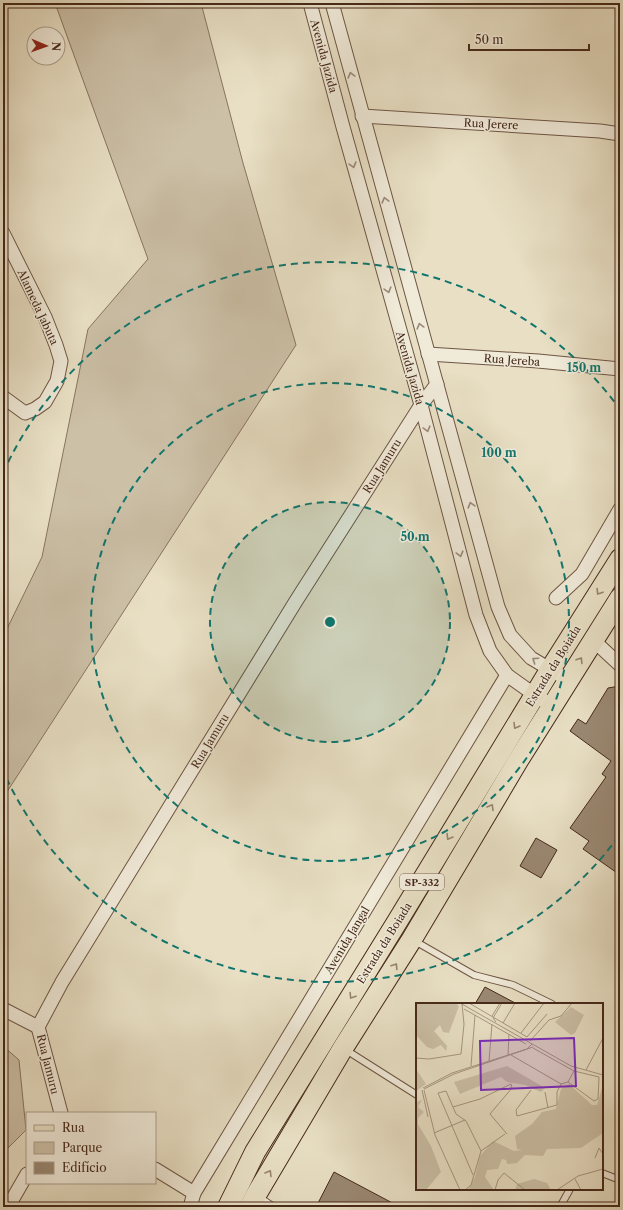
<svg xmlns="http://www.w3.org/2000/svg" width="623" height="1210" font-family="'Libre Caslon Text',serif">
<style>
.green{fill:#ccc0a7;stroke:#897460}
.building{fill:#9a8872;stroke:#46291a}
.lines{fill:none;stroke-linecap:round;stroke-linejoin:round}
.service-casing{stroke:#6e5644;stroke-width:8}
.minor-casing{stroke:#6e5644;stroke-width:15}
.primary-casing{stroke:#46291a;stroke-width:22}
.service{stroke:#f0ead9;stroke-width:6}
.minor{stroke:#f0ead9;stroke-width:13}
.primary{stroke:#e8dfc4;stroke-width:20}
.oneway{stroke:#9b8a7a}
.oneway2{stroke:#97846f}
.ring{fill:none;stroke:#0f766e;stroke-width:2;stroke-dasharray:7 5}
.labels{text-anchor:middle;stroke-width:3;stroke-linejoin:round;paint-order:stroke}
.shield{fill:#f0ead9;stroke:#796353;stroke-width:1}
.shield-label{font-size:10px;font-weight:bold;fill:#46291a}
.street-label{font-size:11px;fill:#46291a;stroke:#f0ead9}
.inset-road{fill:none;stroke:#a79680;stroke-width:1}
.view{fill:#7b2cbf;fill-opacity:0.15;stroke:#7b2cbf;stroke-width:2}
.inset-edge{fill:none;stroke:#46291a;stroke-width:2}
.centre{fill:#0f766e;stroke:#f0ead9;stroke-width:2}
.ring-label{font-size:12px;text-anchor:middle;font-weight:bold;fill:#0f766e;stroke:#f0ead9;stroke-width:3;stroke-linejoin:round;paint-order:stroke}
</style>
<rect width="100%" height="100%" fill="#e8dfc4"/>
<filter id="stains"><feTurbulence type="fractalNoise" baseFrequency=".005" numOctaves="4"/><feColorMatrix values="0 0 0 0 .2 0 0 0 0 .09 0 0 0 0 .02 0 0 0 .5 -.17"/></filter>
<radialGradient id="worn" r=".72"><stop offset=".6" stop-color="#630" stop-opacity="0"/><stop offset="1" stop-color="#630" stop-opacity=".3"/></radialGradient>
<g class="green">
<polygon points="55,3 201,3 243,163 296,345 3,798 3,637 42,557 88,329 148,259"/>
<polygon points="3,1046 19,1060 26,1130 3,1153"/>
</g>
<g class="building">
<polygon points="620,686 620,875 583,849 589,841 570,828 606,777 602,774 611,761 570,731 578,719 586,724 608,688"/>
<polygon points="536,838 557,850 541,878 520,866"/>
<polygon points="485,987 517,1004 475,1004"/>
<polygon points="334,1172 400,1207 316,1207"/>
</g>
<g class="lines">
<defs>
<g id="service">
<polyline points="413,940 474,975 513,985 552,1004"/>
<polyline points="346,1050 417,1095"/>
<polyline points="602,1173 620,1180"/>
<polyline points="259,1197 274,1207"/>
<polyline points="560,1207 570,1189"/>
</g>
<g id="minor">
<polyline points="310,3 343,127 421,405 476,615 490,651 507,675 535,695 552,706"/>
<polyline points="332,3 498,607 510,635 531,658 568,680"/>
<polyline points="362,116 600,131 620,134"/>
<polyline points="3,233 45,317 56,345 61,361 57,381 45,402 35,409 25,413 3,397"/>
<polyline points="428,354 538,361 620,369"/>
<polyline points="556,598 582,574 620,509"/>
<polyline points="593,640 620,665"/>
<polyline points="3,1009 38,1027"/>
<polyline points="61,1113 38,1027 62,982 296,601 421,405 437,384"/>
<polyline points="155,1169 194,1193"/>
<polyline points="8,1207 27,1174"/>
<polyline points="190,1207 194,1193 507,675"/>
</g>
<g id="primary">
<polyline points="228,1207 255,1152 397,922 550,670 620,559"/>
<polyline points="250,1207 256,1195 343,1048 412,939 519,759 620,598"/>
</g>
</defs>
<use href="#service" class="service-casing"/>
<use href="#minor" class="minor-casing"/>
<use href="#primary" class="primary-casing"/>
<use href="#service" class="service"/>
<use href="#minor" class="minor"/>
<use href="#primary" class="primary"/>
</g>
<defs><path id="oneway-chevron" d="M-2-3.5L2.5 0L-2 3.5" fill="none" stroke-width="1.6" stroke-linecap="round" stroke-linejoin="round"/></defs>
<g class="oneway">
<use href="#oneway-chevron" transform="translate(351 75) rotate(-105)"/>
<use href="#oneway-chevron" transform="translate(353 165) rotate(74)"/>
<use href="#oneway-chevron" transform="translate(385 200) rotate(-105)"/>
<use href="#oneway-chevron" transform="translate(388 290) rotate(74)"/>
<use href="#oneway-chevron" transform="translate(420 326) rotate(-105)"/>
<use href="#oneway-chevron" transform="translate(427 429) rotate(75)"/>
<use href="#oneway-chevron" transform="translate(471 505) rotate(-106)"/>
<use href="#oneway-chevron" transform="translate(460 554) rotate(75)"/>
<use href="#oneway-chevron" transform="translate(535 660) rotate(-146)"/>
</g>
<g class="oneway2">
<use href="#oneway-chevron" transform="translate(599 592) rotate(122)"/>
<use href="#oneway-chevron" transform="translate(580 660) rotate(-58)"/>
<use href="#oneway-chevron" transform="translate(516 726) rotate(121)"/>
<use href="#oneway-chevron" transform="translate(491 807) rotate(-59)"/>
<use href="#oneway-chevron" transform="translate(449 837) rotate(121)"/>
<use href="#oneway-chevron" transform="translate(395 966) rotate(-58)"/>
<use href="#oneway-chevron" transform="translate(352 996) rotate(122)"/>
<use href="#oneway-chevron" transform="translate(269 1173) rotate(-59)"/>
</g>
<circle cx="330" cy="622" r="120" fill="#0f766e" fill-opacity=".12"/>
<g class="ring">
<circle cx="330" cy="622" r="120"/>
<circle cx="330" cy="622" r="239"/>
<path d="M619 836A359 359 0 0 1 3 771M3 473A359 359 0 0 1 619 408"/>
</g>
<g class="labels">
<rect class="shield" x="400" y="874" width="44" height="16" rx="3"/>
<g class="shield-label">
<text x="422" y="886">SP-332</text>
</g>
<g class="street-label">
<text transform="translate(324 56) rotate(75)" y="4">Avenida Jazida</text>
<text transform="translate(491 124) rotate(3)" y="4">Rua Jerere</text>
<text transform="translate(38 307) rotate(65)" y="4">Alameda Jabuta</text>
<text transform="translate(512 360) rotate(4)" y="4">Rua Jereba</text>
<text transform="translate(410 368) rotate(74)" y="4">Avenida Jazida</text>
<text transform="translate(382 466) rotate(-58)" y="4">Rua Jamuru</text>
<text transform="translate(553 666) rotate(-58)" y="4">Estrada da Boiada</text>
<text transform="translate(210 741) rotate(-59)" y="4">Rua Jamuru</text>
<text transform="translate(347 940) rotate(-59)" y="4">Avenida Jangal</text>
<text transform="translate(384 943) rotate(-58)" y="4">Estrada da Boiada</text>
<text transform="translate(48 1064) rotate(76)" y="4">Rua Jamuru</text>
</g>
</g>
<g transform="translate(416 1003)">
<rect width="187" height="187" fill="#e8dfc4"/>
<path d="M0,0H40L43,3L33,30L27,29L24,22L18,28L31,43L30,48L25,42L17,46L11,44L0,32ZM155,4L168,12L159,30L155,32L139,19ZM91,63L129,85L125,89L109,82L91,79L85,74L44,91L38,79ZM0,66L10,81L0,88ZM153,81L176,102H181L187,82V130L165,145L131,146L127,153L109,152L101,160L91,161L90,157L86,156L82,166L71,167L69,174L78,187H52L59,174L64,153L77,138L98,148L106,147L101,146L99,133L116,121L126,109L140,106L145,86ZM6,97L2,104L8,109L2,115V121L15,143L25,169L10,187H0V99ZM118,176L131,180L135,187H99L101,181Z" fill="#ccc0a7"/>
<path class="inset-road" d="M44,0L155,63L187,72M53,0L111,34L131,11M48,6L110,41M76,13L84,0M80,19L77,15L86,0M87,20L99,0M105,30L128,0M114,38L133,17L145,13L156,0M117,45L158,68L183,74L182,96L178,98L152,79M92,52L93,31M95,52L145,81L152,79L158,68M0,55L13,56L45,51L48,21L46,1M73,58L76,21M55,63L59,12M170,67L187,35M7,85L36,70L111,46L116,41M8,86L38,71L117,44M6,87L12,114M8,87L19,132L44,187M115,87L100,107L101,113L141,102V89L145,81M129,89L132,105M37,104L64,96L95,81L96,85L74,111L91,131M18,130L49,117M179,155L183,145L187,151M57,172L22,90L30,88L40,111L50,118L65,148M159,176L165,187M49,187L55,182L65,148L89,131M79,187L82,177L88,170L109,187M141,187L162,173L187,166"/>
<path class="view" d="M158,35L160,83L65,87L64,38Z"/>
<rect width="187" height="187" class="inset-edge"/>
</g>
<circle cx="330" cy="622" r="6" class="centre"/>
<g class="ring-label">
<text x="584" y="372">150 m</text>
<text x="499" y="457">100 m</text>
<text x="415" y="541">50 m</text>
</g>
<rect width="623" height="1210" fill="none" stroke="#e8dfc4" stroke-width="16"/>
<rect x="4" y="4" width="615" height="1202" fill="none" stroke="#46291a" stroke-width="2"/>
<rect x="8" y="8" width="607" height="1194" fill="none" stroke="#46291a"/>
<rect x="26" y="1112" width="130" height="72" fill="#f0ead9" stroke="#ac9d8d"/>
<rect x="34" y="1125" width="20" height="6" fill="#e8dfc4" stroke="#ac9d8d"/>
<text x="62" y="1132" font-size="12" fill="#46291a">Rua</text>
<rect x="34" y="1142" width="20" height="12" fill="#ccc0a7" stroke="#ac9d8d"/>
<text x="62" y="1152" font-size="12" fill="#46291a">Parque</text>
<rect x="34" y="1162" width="20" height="12" fill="#9a8872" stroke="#ac9d8d"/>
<text x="62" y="1172" font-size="12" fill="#46291a">Edifício</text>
<g transform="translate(46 46) rotate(92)"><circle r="19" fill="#f0ead9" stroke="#ac9d8d"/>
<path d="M0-3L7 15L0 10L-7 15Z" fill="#8f2418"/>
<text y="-6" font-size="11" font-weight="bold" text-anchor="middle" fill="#46291a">N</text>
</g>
<path d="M469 44v6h120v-6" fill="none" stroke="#46291a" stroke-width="2"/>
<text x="475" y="44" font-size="12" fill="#46291a" stroke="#f0ead9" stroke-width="3" paint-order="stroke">50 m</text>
<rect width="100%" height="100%" filter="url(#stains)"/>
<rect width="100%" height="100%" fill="url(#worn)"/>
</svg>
